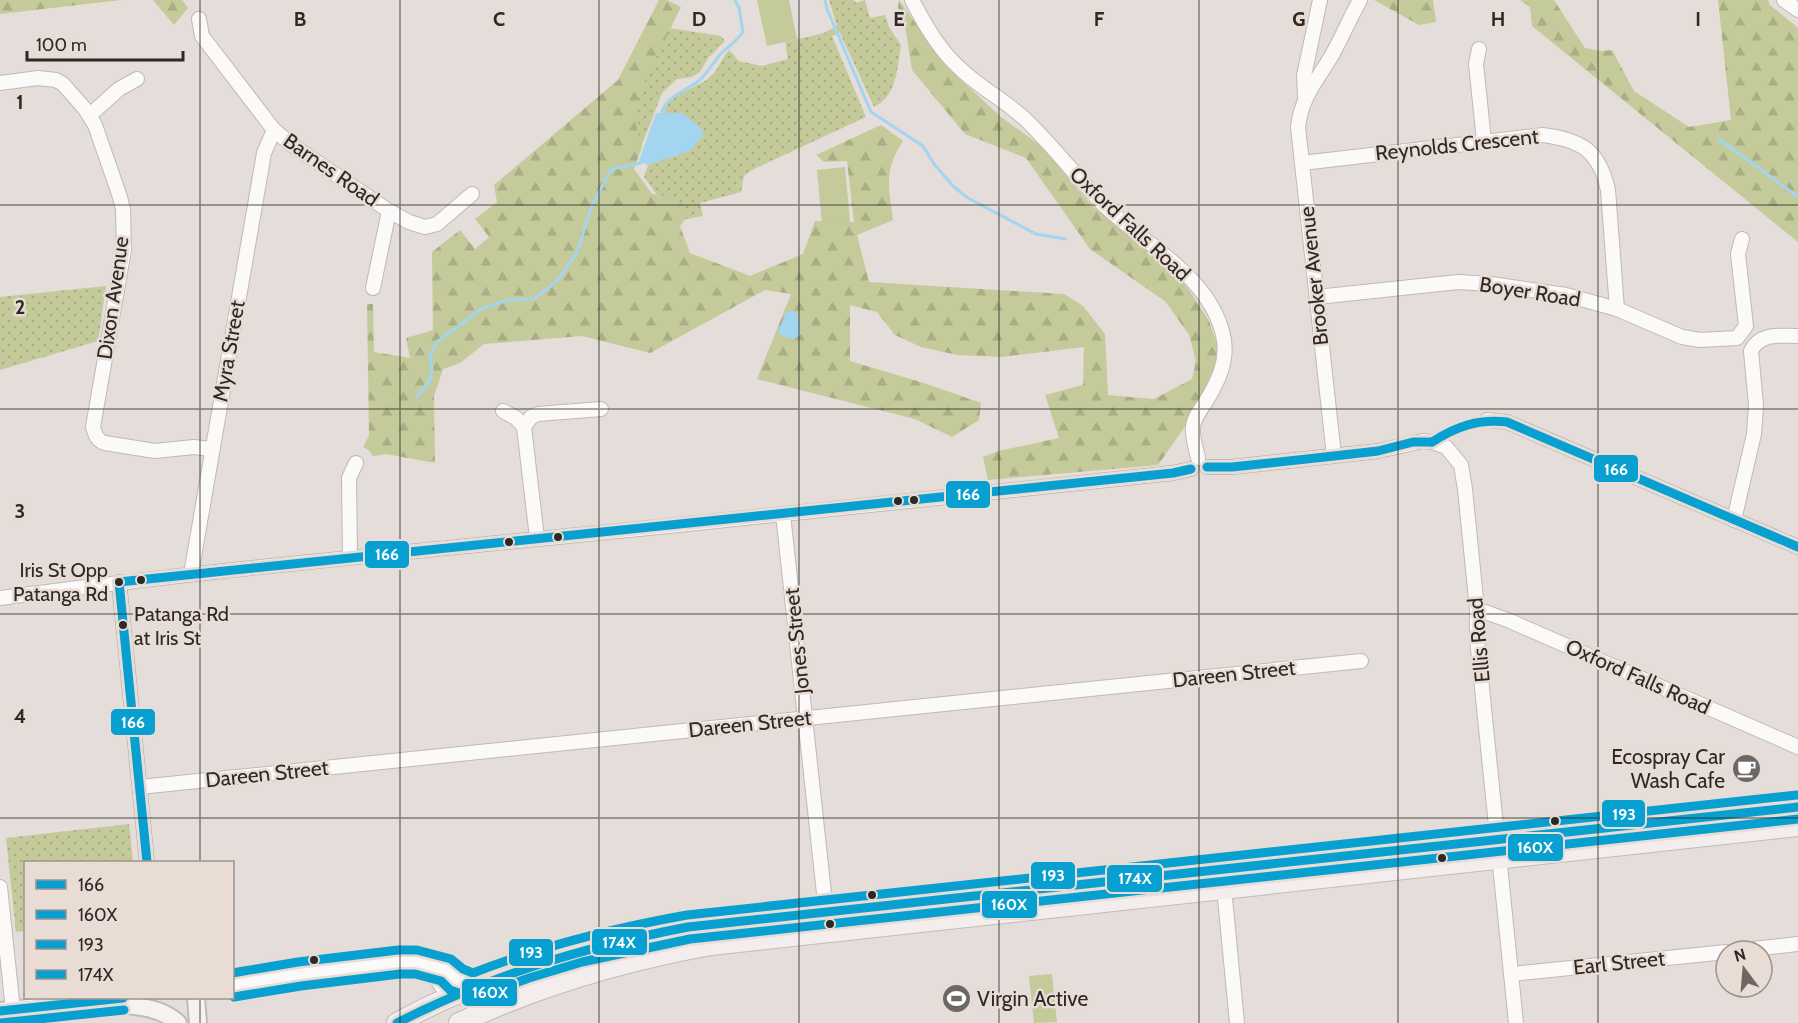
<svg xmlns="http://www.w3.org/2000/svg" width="1798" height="1023" font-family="Cabin,sans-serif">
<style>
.grass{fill:url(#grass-dots)}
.forest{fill:url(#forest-firs)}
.pitch{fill:#c4ca99}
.water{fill:#a3d4f0}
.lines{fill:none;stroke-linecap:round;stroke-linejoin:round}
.stream{stroke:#a3d4f0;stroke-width:3}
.minor-casing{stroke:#bfbab6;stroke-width:16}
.major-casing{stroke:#c0bcba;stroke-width:20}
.highway-casing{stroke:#c0bcba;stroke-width:22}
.minor{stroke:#fbfaf9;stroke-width:14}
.major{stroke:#f7f2f2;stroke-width:16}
.highway{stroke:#f3eded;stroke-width:20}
.bus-1-casing{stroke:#e8dcd4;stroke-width:14}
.bus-2-casing{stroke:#e8dcd4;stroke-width:14}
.bus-3-casing{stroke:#e8dcd4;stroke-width:14}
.bus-4-casing{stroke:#e8dcd4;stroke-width:14}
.bus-1{stroke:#07a0d1;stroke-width:9}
.bus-2{stroke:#07a0d1;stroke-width:9}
.bus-3{stroke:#07a0d1;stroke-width:9}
.bus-4{stroke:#07a0d1;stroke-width:9}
.grid{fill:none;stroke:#2d2926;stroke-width:1.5;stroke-opacity:0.55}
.bus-dot{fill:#2d2926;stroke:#e8dcd4;stroke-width:2}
.labels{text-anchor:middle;stroke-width:5;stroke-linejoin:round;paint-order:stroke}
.bus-label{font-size:20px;fill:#2d2926;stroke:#e8dcd4;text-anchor:end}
.street-label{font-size:21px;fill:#2d2926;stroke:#e8dcd4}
.poi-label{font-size:21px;fill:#2d2926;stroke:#e8dcd4;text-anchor:end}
.grid-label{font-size:20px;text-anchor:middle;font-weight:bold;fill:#2d2926;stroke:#e8dcd4;stroke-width:5;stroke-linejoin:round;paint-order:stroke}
.line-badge{stroke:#e8dcd4;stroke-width:2}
.badge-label{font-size:16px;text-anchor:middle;font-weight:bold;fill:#fff}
</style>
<defs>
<pattern id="grass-dots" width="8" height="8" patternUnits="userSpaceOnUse" patternTransform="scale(1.5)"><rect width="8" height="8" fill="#c4ca99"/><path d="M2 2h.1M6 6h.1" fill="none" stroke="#a9ae84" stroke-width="1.8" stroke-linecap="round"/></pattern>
<pattern id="forest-firs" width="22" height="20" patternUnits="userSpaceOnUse" patternTransform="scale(1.5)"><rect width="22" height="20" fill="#c4ca99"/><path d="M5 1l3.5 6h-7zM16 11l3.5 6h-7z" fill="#a9ae84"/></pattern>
</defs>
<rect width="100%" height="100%" fill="#e4ddd9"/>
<g class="grass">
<path d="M829,0H854L856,3L865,0L870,18L885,15L889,27L901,45C897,69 897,96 874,107L840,33L832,36L866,117L752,170L744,176L741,192L700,203L703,216L676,221L644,177L648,165L664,158L678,155L682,113L664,114C667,93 697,89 710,77C719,69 721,59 729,50L739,61L762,66L788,59L785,42L824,33L837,26Z"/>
<polygon points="663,27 721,36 725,41 708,58 700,72 692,77 677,79 662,93 636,160 630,161 634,99"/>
<polygon points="106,286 98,341 0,370 0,297"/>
<polygon points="129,824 133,862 26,862 25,931 16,932 6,838"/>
</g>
<g class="forest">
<polygon points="0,0 121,0 0,14"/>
<polygon points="153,0 182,0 188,8 174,25"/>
<path d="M659,0H667L681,7L640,91L633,114L642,147L634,169L652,194L675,197L690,214L680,226L690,253L750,276L803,254L815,221L854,222L847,161L824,162L816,155L881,125L903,141C883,171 889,187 893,220L857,235L869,282L1064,294L1083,306L1105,334L1108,395L1154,399L1192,379L1196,361L1189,335L1166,302L1090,249L1026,158L965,134L912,70L906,32L898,7L899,0L947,67L1001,117L1044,148L1091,205L1175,271L1191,293L1209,321L1217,344V369L1188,422L1158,465L988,480L983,457L998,451L1059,438L1045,395L1083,385L1084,347L1001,357L957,355L921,347L895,335L877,312L850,305V361L924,383L981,403L979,420L952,437L915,419L757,379L791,294L765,290L650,353L582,336L484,344L460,363L443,369L434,396L435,463L386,454L373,456L370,451L363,447L369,436L367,304H373L374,352L410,358L406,338L433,330L432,252L460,230L475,249L489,237L475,219L497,202L494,185L618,80Z"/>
<polygon points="1374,0 1433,0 1436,22 1419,25"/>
<polygon points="1520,0 1554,0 1585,48 1601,51 1612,50 1634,91 1689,127 1731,120 1718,0 1768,0 1770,5 1798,28 1798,242 1532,26 1530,7"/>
</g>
<g class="pitch">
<polygon points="757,0 789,0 797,39 767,46"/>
<polygon points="845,167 850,222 822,224 817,170"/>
<polygon points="1052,974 1057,1022 1034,1023 1029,976"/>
</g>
<g class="water">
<polygon points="656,113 682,113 702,129 703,136 689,151 648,165 639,161"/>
<polygon points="795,311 798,316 801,334 795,339 784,337 778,332 786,312"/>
</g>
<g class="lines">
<g class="stream">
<polyline points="825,0 827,9 871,112 923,146 934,164 953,186 968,198 1036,234 1065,239"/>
<path d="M660,117C666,94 686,92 701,79C708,72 713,63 719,56C727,47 736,42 743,32L739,8L735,0"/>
<polyline points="1719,139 1798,197"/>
<polyline points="417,397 430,380 432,370 430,355 437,342 481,309 508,300 534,299 558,280 577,252 591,208 611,169 641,163 643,159"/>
</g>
<defs>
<g id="minor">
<path d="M912,0C926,27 941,53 965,73C984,90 1007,102 1026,120C1054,147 1078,179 1106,207C1146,245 1210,277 1223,335C1229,360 1218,382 1205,403C1200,410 1194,418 1193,427C1192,437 1196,448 1198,458"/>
<polyline points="1784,0 1798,10"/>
<polyline points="199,19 202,36 274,130 292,145 389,211 409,222 425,227 437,224 472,194"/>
<polyline points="1479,49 1476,64 1484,141"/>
<path d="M0,83L38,78L56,80L63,84L85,109L95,125L120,197L123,209L124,250L93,427C95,434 97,441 105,443L155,451L194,447L211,449"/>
<polyline points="1305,96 1304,76 1320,0"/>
<polyline points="90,115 119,89 137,79"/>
<path d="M1302,163L1543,135C1581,140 1599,150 1608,190L1617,309"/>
<polyline points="373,288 389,211"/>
<polyline points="1317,297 1458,282 1491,284 1566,295 1617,309 1682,337 1700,340 1737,338 1746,326 1738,254 1742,239"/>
<polyline points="503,411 516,418 524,427 537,538"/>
<polyline points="1487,420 1507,422 1798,547"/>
<polyline points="524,427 531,417 538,414 601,409"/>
<path d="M1334,456L1298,127C1302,95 1317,81 1332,55C1342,37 1350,18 1360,0"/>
<polyline points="1207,467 1232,467 1378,451 1423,441 1432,442 1446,447 1461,465 1465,489 1477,609 1477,639 1516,1023"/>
<polyline points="783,514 826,912"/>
<path d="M1734,520L1754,434L1756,405L1751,351C1760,332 1780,336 1798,336"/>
<polyline points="350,557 349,478 356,463"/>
<polyline points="191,574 264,153 274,130"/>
<polyline points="119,582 147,862"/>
<path d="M0,598C225,568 452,548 678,525C843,509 1008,490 1173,473L1191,469"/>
<polyline points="1477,609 1510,621 1798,747"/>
<polyline points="140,787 1361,661"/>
<polyline points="0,887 13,1010"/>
<polyline points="1224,888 1237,1023"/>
<polyline points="1734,951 1798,944"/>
<polyline points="430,965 435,978 450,997"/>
<polyline points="1511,974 1726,952"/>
<polyline points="232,985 299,974 399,962 417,962 447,970 456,979 473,986"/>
</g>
<g id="major">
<polyline points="196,998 198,1023"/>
<path d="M110,1004C134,1006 160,1006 178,1023"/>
<polyline points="0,1011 123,998"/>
</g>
<g id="highway">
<path d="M397,1023C488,973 586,945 688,927L1798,807"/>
<path d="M459,1023C540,985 623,961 711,945L1798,826"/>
</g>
</defs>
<use href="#minor" class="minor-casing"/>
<use href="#major" class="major-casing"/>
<use href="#highway" class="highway-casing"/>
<use href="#minor" class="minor"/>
<use href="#major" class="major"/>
<use href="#highway" class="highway"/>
<defs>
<g id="bus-1">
<path d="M1432,442C1457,426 1478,419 1507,422L1798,547"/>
<polyline points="1207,467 1232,467 1334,456 1378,451 1413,442 1432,442"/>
<polyline points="119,582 1173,473 1191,469"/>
<polyline points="119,582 147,862"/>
<polyline points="0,1011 123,998"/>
</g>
<g id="bus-2">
<polyline points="234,997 301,986 400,974 415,974 441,981 450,990 474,998 529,978 582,962 690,939 1798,819"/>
<polyline points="1,1023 124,1010"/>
</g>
<path id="bus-3" d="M232,973L298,962L398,950H417L451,959L463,969L473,973C542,946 614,928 687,915L1797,795"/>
<path id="bus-4" d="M397,1023C491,975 584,947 688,927L1798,807"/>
</defs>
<use href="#bus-1" class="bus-1-casing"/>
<use href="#bus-2" class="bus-2-casing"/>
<use href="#bus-3" class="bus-3-casing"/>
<use href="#bus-4" class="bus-4-casing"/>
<use href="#bus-1" class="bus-1"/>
<use href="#bus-2" class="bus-2"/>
<use href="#bus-3" class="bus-3"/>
<use href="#bus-4" class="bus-4"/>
</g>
<path class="grid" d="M200,0V862M400,0V1023M599,0V1023M799,0V1023M999,0V1023M1199,0V1023M1398,0V1023M1598,0V1023M0,205H1798M0,409H1798M0,614H1798M0,818H1798M200,998V1023"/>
<defs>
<symbol id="cafe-disc" viewBox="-11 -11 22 22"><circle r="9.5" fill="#6d6865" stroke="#e8dcd4"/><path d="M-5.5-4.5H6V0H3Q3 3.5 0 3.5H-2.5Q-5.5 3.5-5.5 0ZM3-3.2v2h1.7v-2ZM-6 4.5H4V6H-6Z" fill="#fff"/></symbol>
<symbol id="stadium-disc" viewBox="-11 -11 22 22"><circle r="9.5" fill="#6d6865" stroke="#e8dcd4"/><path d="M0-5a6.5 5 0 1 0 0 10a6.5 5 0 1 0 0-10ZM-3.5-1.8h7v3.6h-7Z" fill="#fff"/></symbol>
</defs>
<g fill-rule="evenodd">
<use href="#cafe-disc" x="1730" y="752" width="33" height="33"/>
<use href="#stadium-disc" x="940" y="982" width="33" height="33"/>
</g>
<g class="bus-dot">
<circle cx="914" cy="500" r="5"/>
<circle cx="898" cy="501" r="5"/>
<circle cx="558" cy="537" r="5"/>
<circle cx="509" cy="542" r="5"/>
<circle cx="141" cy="580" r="5"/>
<circle cx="119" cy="582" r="5"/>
<circle cx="123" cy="625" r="5"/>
<circle cx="1555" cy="821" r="5"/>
<circle cx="1442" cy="858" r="5"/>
<circle cx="872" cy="895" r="5"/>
<circle cx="830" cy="924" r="5"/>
<circle cx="314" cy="960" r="5"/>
</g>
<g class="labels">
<g class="bus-label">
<text x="108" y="577">Iris St Opp<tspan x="108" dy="24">Patanga Rd</tspan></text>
<text x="134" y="621" text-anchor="start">Patanga Rd<tspan x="134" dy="24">at Iris St</tspan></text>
</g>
<g class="street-label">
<text transform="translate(1457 145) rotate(-6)" y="7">Reynolds Crescent</text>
<text transform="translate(331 170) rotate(35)" y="7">Barnes Road</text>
<text transform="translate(1130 224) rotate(43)" y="7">Oxford Falls Road</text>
<text transform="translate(1314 276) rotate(-96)" y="7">Brooker Avenue</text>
<text transform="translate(1530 292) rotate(9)" y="7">Boyer Road</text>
<text transform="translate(113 298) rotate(-82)" y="7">Dixon Avenue</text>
<text transform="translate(229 351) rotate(-80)" y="7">Myra Street</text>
<text transform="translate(1479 640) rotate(-95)" y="7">Ellis Road</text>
<text transform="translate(797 641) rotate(-96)" y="7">Jones Street</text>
<text transform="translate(1234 674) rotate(-6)" y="7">Dareen Street</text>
<text transform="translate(1638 677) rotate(24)" y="7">Oxford Falls Road</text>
<text transform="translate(750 724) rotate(-6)" y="7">Dareen Street</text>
<text transform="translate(267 774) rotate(-6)" y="7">Dareen Street</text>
<text transform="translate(1619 963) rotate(-6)" y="7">Earl Street</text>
</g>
<g class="poi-label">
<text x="1725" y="764">Ecospray Car<tspan x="1725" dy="24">Wash Cafe</tspan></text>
<text x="977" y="1006" text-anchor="start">Virgin Active</text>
</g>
</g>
<g class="grid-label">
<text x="300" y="26">B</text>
<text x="499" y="26">C</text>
<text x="699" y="26">D</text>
<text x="899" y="26">E</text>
<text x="1099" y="26">F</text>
<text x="1299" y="26">G</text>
<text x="1498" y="26">H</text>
<text x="1698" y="26">I</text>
<text x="20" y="109">1</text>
<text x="20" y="314">2</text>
<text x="20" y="518">3</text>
<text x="20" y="723">4</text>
</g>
<g class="line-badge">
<rect x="1593" y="454" width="46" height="29" rx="6" fill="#07a0d1"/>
<rect x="945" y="480" width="46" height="29" rx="6" fill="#07a0d1"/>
<rect x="364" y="540" width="46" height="29" rx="6" fill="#07a0d1"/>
<rect x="110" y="708" width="46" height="28" rx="6" fill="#07a0d1"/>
<rect x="1601" y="799" width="45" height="29" rx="6" fill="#07a0d1"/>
<rect x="1507" y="833" width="57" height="29" rx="6" fill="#07a0d1"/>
<rect x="1030" y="861" width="46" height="29" rx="6" fill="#07a0d1"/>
<rect x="1106" y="864" width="57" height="29" rx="6" fill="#07a0d1"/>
<rect x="981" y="890" width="57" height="29" rx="6" fill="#07a0d1"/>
<rect x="591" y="928" width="57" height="28" rx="6" fill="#07a0d1"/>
<rect x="508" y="938" width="46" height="29" rx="6" fill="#07a0d1"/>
<rect x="461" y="978" width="57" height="29" rx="6" fill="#07a0d1"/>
</g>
<g class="badge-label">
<text x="1616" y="475">166</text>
<text x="968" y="500">166</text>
<text x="387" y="560">166</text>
<text x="133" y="728">166</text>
<text x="1624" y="820">193</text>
<text x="1535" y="853">160X</text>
<text x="1053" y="881">193</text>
<text x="1135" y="884">174X</text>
<text x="1009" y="910">160X</text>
<text x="619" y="948">174X</text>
<text x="531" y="958">193</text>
<text x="490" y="998">160X</text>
</g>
<rect x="24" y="861" width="210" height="138" fill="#e8dcd4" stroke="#9d948e" stroke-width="1.5"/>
<rect x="36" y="880" width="30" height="9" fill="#07a0d1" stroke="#9d948e" stroke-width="1.5"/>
<text x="78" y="891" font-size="18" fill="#2d2926">166</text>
<rect x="36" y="910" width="30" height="9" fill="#07a0d1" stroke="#9d948e" stroke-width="1.5"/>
<text x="78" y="921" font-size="18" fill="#2d2926">160X</text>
<rect x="36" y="940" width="30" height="9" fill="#07a0d1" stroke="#9d948e" stroke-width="1.5"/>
<text x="78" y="951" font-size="18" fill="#2d2926">193</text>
<rect x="36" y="970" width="30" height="9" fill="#07a0d1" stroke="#9d948e" stroke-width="1.5"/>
<text x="78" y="981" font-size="18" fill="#2d2926">174X</text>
<g transform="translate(1744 969) rotate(344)"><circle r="28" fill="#e8dcd4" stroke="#9d948e" stroke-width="1.5"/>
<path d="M0-4.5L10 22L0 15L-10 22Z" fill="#6d6865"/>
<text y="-9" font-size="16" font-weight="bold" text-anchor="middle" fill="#2d2926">N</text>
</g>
<path d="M27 51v9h156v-9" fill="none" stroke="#2d2926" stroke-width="3"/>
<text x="36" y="51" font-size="18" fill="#2d2926" stroke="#e8dcd4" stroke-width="4.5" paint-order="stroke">100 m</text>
</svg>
